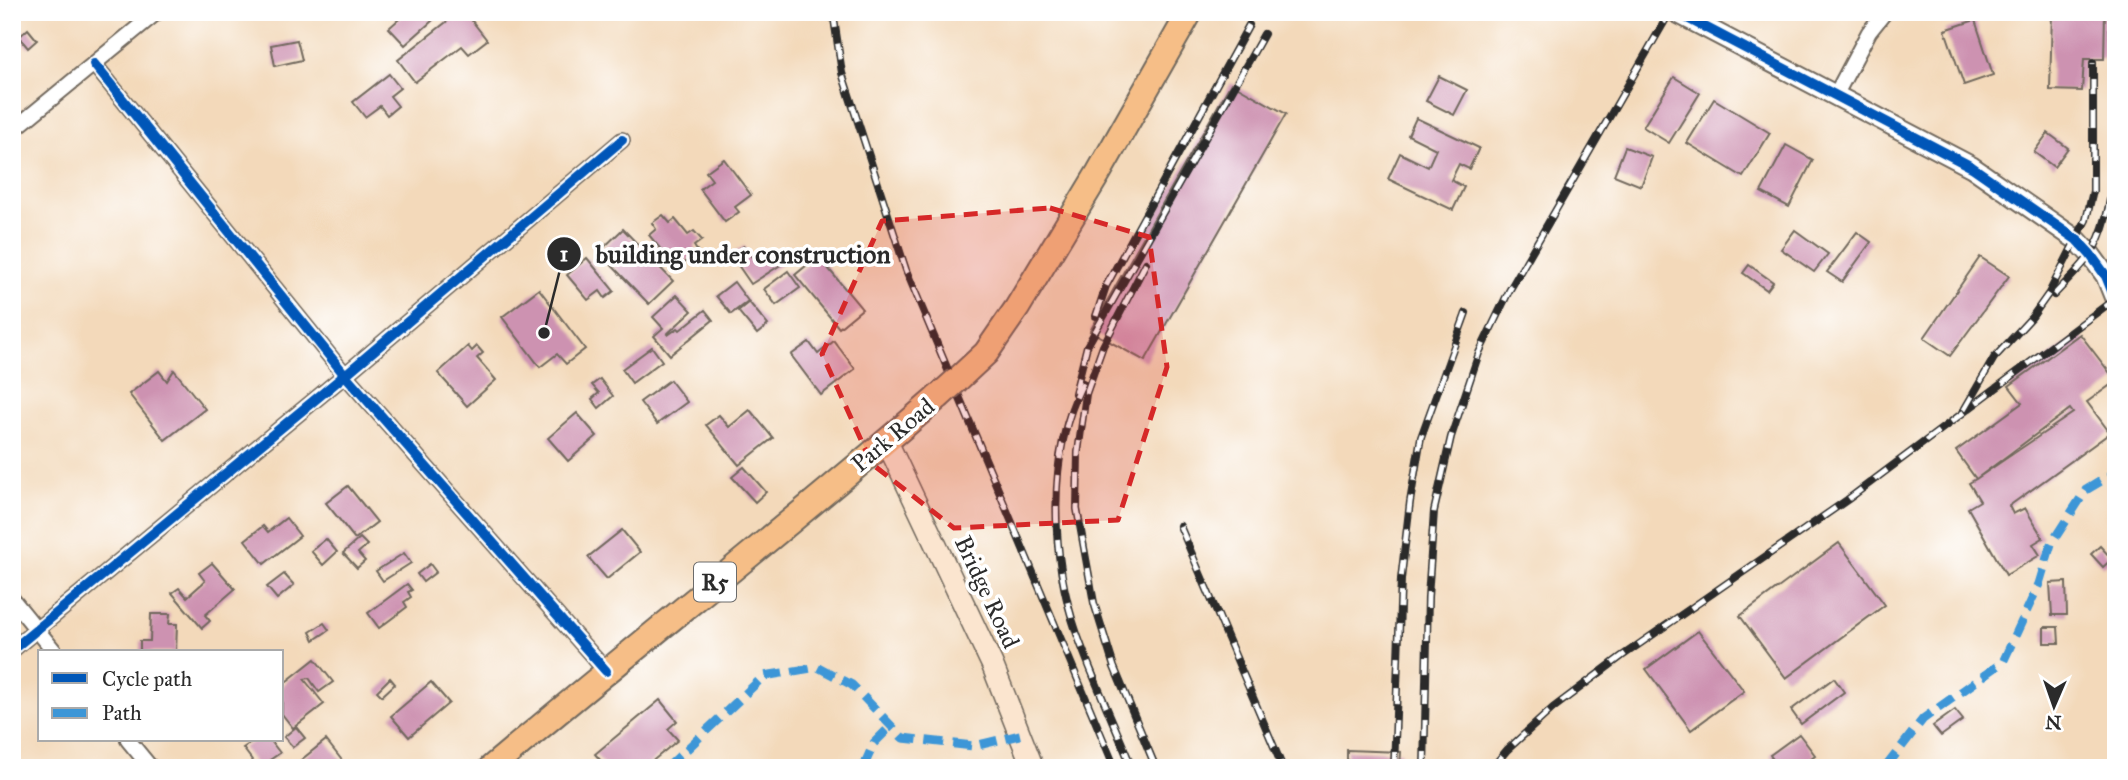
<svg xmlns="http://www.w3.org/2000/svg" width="2128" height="780" font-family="'IM FELL Great Primer',serif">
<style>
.building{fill:#cd92b1;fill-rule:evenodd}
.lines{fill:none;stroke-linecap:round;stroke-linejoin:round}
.minor-casing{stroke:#71685d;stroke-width:18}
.tertiary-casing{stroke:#71685d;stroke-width:23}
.secondary-casing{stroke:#71685d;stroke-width:24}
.trunk-casing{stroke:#71685d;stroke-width:28}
.minor{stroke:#fff;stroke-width:14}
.tertiary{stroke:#fff;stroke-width:19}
.secondary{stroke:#fbe5cf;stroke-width:21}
.trunk{stroke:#f6be87;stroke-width:24}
.rail-casing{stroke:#2b2b2b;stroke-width:8}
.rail{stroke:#fff;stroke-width:5;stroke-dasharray:16;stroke-linecap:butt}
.trunk-bridge-casing{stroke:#71685d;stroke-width:28;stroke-linecap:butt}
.trunk-bridge{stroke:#f6be87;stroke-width:24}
.quiet{stroke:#3c96d7;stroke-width:9;stroke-dasharray:18 9;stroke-linecap:butt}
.cycleway-casing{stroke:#fff;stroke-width:15}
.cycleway{stroke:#0057b8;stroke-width:10}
.marked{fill:#d62828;fill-opacity:0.2;stroke:#d62828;stroke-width:5;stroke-dasharray:14 9;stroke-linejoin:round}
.labels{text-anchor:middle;stroke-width:7;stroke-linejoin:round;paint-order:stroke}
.shield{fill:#fff;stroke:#6b6b6b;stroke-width:2}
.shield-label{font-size:23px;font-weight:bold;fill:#2b2b2b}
.street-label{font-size:24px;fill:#2b2b2b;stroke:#fff}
.leader{fill:none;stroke:#2b2b2b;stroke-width:2.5}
.callout-dot{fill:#2b2b2b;stroke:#fff;stroke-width:2.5}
.mark-label{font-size:21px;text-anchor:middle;font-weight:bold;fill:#fff}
.callout-label{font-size:26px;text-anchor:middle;font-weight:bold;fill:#2b2b2b;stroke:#fff;stroke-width:7;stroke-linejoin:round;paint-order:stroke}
</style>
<rect width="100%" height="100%" fill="#fff"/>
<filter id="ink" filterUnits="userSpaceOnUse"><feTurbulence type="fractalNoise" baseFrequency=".0143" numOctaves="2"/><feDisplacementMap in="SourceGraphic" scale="14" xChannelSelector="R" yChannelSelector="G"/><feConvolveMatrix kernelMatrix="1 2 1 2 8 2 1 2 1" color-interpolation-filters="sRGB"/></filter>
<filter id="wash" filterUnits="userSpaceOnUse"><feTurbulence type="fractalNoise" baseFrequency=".00686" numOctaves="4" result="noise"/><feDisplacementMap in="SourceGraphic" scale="28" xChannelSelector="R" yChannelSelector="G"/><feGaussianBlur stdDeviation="1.57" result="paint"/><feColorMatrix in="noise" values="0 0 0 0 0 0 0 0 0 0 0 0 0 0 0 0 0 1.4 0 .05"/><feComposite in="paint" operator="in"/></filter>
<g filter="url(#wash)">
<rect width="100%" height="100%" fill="#f3d9ba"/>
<g id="blocks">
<g class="building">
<polygon points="407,12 442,12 405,45 389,28"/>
<polygon points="459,12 465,12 487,40 469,54 462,46 415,82 398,60"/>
<polygon points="2052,12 2105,12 2104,59 2084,59 2082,91 2050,90"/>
<polygon points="1975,20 1993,75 1964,85 1945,30"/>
<polygon points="28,29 37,40 28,48 19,37"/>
<polygon points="297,40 302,60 275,66 271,45"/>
<polygon points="389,74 400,88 390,96 398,106 387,115 380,106 365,117 353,102"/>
<polygon points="1439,76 1467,90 1454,115 1426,101"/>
<polygon points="1674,77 1700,93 1669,143 1643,127"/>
<polygon points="1231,83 1286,114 1145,361 1090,331"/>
<polygon points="1714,99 1770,133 1743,177 1687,143"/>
<polygon points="1416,118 1479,148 1469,169 1459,164 1451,180 1464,187 1453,210 1388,179 1400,153 1428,167 1436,149 1408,135"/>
<polygon points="2048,133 2068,148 2054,167 2034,152"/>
<polygon points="1786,145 1813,160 1789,207 1761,192"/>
<polygon points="1625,147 1652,157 1641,186 1614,175"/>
<polygon points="724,159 751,195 735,207 739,212 725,222 700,189 712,180 706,172"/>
<polygon points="663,215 670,223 675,219 688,235 694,231 702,240 694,246 698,252 677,269 649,235 656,229 652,223"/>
<polygon points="623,229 673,281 649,304 599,252"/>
<polygon points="1795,230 1828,254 1814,272 1781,249"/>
<polygon points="1857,232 1871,242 1842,282 1827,272"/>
<polygon points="744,246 754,260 771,249 782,264 751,284 731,255"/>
<polygon points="818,256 862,309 839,328 795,275"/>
<polygon points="1980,257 2009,276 1950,356 1924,338"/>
<polygon points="587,258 614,291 605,298 600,291 588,300 567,275"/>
<polygon points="1749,265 1773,282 1767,290 1743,273"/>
<polygon points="788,271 800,288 776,305 764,289"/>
<polygon points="734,282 748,301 731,314 716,296"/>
<polygon points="539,289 585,349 566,364 557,354 540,367 502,317"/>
<polygon points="677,295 692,311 667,334 668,335 678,328 680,330 705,310 713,320 670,355 654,336 663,328 653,317"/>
<polygon points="749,302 768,325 757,334 738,311"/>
<path d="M2080,334L2116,381L2087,402L2110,433L2009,506L2013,514L2025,508L2043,538L2033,544L2040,555L2006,575L1968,508L1980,501L1969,483L1976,479L1956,451L2022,403L2009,386ZM2070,409L2073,413L1976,479Z"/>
<polygon points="834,341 855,369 821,395 791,355 809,342 818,354"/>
<polygon points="468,346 472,351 477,346 483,353 477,358 496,380 467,406 438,373"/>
<polygon points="652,347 662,361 632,383 622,369"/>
<polygon points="174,370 205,409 165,440 129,394 159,371 167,381"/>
<polygon points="600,379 613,396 599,408 592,399 599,393 592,385"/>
<polygon points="670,380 687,402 657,424 640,402"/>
<polygon points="750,410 773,438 739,465 706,425 719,415 729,427"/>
<polygon points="577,413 597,436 568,461 548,438"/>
<polygon points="744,467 766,492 755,502 732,477"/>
<polygon points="348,486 377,522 355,539 326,503"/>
<polygon points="286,518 300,536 264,564 245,540 263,526 268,532"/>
<polygon points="622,530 640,552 607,579 588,557"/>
<polygon points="360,538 367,545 358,553 365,561 357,568 343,553"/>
<polygon points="326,539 337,552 323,565 311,551"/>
<polygon points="1839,543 1885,605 1786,678 1740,616"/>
<polygon points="2100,546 2112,559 2103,567 2091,554"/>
<polygon points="404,553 411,563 383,581 376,571"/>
<polygon points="212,563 235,589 205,615 210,621 202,628 172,593 179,588 187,597 205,581 199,573"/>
<polygon points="430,564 436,572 423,582 417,574"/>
<polygon points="284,574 294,585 277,599 267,587"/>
<polygon points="2066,582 2067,615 2052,615 2050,583"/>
<polygon points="407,584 412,590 408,592 411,597 404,602 407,607 379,628 368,613"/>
<polygon points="151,614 170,614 169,624 177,624 176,652 140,652 140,641 150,641"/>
<polygon points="324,623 329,630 314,640 310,632"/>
<polygon points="2044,627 2058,627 2059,643 2044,643"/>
<polygon points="1698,631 1744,691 1691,730 1646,669"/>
<polygon points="315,659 333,682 319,692 309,678 304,679 324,704 293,728 282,714 282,685"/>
<polygon points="390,678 395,684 382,696 377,691"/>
<polygon points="1834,678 1844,692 1801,724 1791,710"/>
<polygon points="431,682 449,703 409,737 391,716"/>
<polygon points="660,700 677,721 668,729 678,740 644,768 607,768 595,754"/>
<polygon points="1955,710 1963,720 1941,736 1933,726"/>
<polygon points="296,727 305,738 293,747 284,737"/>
<polygon points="1799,734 1815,755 1798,768 1779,768 1770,755"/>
<polygon points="255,740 270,740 280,753 258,768 243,748"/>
<polygon points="326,740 348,768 291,768"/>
<polygon points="1347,750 1401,752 1400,768 1347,768"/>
</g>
</g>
</g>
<g filter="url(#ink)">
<use href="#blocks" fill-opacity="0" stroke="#71685d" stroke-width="2"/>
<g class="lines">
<defs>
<g id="minor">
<polyline points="94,64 345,375 606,671"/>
<polyline points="1835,96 1869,32 1885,12"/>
<polyline points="12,131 157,12"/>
<polyline points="12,599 55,652"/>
<polyline points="12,650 345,375 622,140"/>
<polyline points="128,740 151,768"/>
</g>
<polyline id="tertiary" points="1676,12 1972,167 2077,240 2090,254 2106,276 2116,301"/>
<polyline id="secondary" points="887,442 992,664 1033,768"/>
<g id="trunk">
<polyline points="957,380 986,353 1017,308 1099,172 1190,12"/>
<path d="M491,768C639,643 792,524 938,397"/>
</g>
</defs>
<use href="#minor" class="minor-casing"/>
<use href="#tertiary" class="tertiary-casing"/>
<use href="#secondary" class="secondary-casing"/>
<use href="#trunk" class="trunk-casing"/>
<use href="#minor" class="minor"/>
<use href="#tertiary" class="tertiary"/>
<use href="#secondary" class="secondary"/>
<use href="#trunk" class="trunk"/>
<defs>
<g id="rail">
<polyline points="833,12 842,73 906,270 1115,768"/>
<polyline points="1146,263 1103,346 1086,394 1078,452 1077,509 1094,603 1114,667 1156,768"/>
<path d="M2054,295C2066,282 2080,269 2090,255C2128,197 2113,80 2112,12"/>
<polyline points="1096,316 1106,286 1249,25"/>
<path d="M1083,383C1046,454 1051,560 1077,634C1093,679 1114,723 1132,768"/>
<polyline points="1075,393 1087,346 1264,34"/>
<polyline points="1964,410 1994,358 2032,317 2049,293 2086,220 2093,191 2093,63"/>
<polyline points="1180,526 1283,768"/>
<polyline points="1394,768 1401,579 1410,502 1421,437 1466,313"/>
<polyline points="1424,768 1428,597 1434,511 1451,437 1479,353 1509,291 1670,12"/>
<polyline points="1492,768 1507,750 1553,708 1622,656 1847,500 2116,298"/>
</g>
</defs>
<use href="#rail" class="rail-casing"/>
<use href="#rail" class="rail"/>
<defs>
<polyline id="trunk-bridge" points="938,397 957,380"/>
</defs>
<use href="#trunk-bridge" class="trunk-bridge-casing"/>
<use href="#trunk-bridge" class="trunk-bridge"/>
<g class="quiet">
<polyline points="667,768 764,676 818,667 852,685 903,738 974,746 1020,735"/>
<polyline points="863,768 874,743 891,726"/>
<polyline points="1885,768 1923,719 2003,662 2039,584 2051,544 2086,490 2116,472"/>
</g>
<defs>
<g id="cycleway">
<polyline points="1676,12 1972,167 2077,240 2090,254 2106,276 2116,301"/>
<polyline points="94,64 345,375 606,671"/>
<polyline points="12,650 345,375 622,140"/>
</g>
</defs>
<use href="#cycleway" class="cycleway-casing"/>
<use href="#cycleway" class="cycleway"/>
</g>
</g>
<path class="marked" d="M1050,208L1149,237L1167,367L1118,520L954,528L872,464L822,354L882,221Z"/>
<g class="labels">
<rect class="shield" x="694" y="562.5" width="42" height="39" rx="5"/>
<g class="shield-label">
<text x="715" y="590">R5</text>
</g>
<g class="street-label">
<text transform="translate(893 435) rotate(-40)" y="8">Park Road</text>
<text transform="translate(987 592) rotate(65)" y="8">Bridge Road</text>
</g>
</g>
<path class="leader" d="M544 333L564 254"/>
<g class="callout-dot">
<circle cx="544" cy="333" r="7"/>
<circle cx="564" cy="254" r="18"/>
</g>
<g class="mark-label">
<text x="564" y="261">1</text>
</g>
<g class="callout-label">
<text x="743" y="263">building under construction</text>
</g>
<rect width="2128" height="780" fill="none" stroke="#fff" stroke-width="42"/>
<rect x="38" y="650" width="245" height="91" fill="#ffffff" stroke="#aaaaaa" stroke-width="2"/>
<rect x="52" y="673" width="35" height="10" fill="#0057b8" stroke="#aaaaaa" stroke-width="2"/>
<text x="102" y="686" font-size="21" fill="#2b2b2b">Cycle path</text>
<rect x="52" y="708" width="35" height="10" fill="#3c96d7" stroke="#aaaaaa" stroke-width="2"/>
<text x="102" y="720" font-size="21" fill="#2b2b2b">Path</text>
<g transform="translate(2054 706) rotate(182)" stroke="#ffffff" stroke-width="5" paint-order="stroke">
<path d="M0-5L12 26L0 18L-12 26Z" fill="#2b2b2b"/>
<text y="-10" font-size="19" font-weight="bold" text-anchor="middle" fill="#2b2b2b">N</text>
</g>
</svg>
